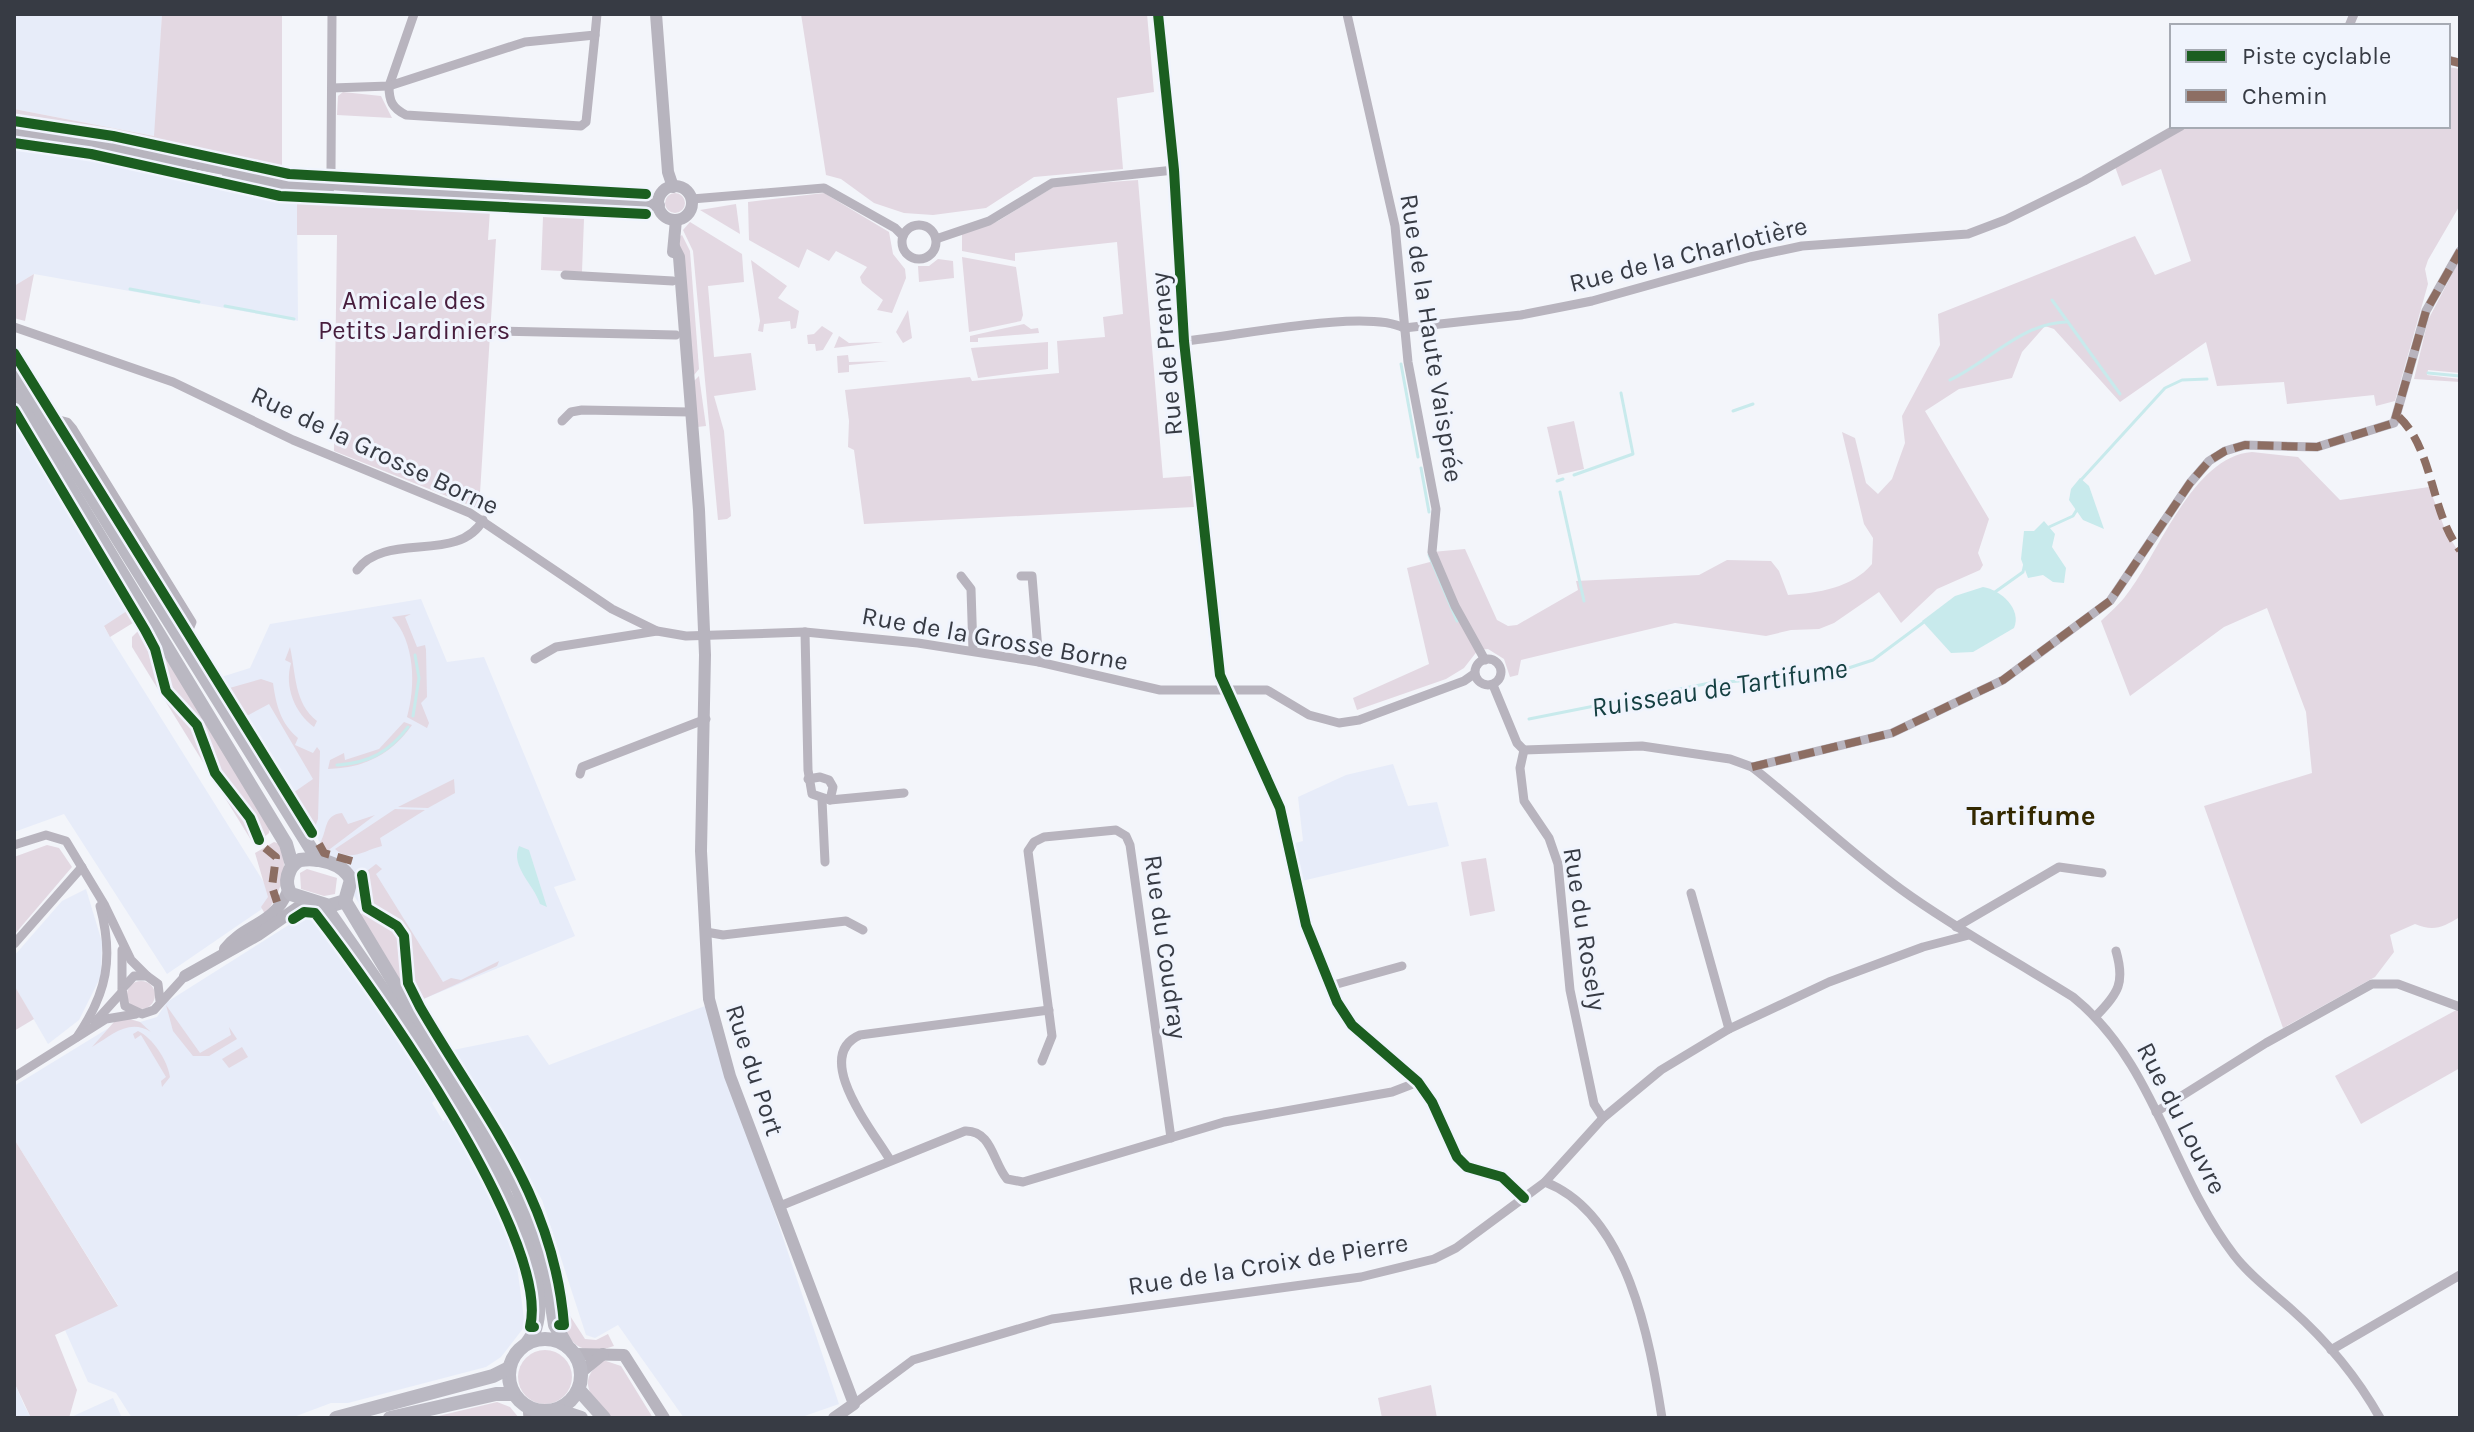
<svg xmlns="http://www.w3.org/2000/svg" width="2474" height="1432" font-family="Karla,sans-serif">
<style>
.built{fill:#e7ecf9}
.green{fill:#e3d8e2}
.water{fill:#c8eaec}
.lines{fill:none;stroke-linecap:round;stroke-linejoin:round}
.stream{stroke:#c8eaec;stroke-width:3}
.street{stroke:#b8b4be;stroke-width:9}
.secondary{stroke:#b7b4be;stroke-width:12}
.primary{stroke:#bab8c2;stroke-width:14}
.quiet{stroke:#8d6e63;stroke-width:8;stroke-dasharray:16 8;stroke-linecap:butt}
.cycleway-casing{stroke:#f0f4fd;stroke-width:15}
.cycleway{stroke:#1b5e20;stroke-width:10}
.labels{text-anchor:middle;stroke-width:6;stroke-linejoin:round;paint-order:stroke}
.street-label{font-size:26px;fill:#373b44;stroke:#f0f4fd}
.park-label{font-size:26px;fill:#471d3d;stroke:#f0f4fd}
.water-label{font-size:28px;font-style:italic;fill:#143f41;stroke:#f0f4fd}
.neighbourhood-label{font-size:28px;font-weight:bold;fill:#332800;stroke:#f0f4fd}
</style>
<rect width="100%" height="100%" fill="#f3f5fa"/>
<g class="built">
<polygon points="14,14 162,14 155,136 14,109"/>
<polygon points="14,148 142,168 297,200 298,321 34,274 14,286"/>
<polygon points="14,418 133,607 104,627 275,900 167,974 64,814 14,832"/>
<polygon points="421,599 447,662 484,657 576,880 554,887 575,936 421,1000 215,679 250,668 270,624"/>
<polygon points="1393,764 1408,806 1437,802 1449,846 1302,881 1295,843 1303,841 1298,797 1346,775"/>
<polygon points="86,889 102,942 101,976 79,1020 48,1044 14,985 14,956 62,901"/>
<polygon points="306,914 313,914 318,918 373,998 436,1099 432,1103 443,1121 448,1118 493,1191 516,1258 525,1326 501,1357 486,1367 348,1403 331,1403 291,1418 132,1418 116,1393 88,1382 65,1330 118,1305 14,1139 14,1086 125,1018 140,1022 157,1017 167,1002"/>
<polygon points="705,1006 839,1404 799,1418 684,1418 618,1325 595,1338 586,1335 542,1200 453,1050 528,1035 549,1065"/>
<polygon points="14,1382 24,1405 31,1418 14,1418"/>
<polygon points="113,1398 122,1418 69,1418"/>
</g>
<g class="green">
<polygon points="162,14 282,14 282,178 111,141 14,129 14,109 154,136"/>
<polygon points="801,14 1147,14 1154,92 1117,98 1123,169 1034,177 986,208 933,215 904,213 874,203 841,179 826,175"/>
<path d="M2448,67L2460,69V205L2428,260L2425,269L2428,284L2395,401L2376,406L2374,395L2287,404L2284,382L2217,386L2206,342L2120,402L2054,329L2045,326L2022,352L2012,378L1959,389L1925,411L1989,519L1978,553L1983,565L1980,570L1937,589L1901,623L1879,592L1834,623L1819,629L1791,630L1766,636L1675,623L1521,660L1518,675L1510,677L1504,659L1488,649L1478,650L1464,668L1446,679L1357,710L1353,698L1429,664L1407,568L1430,562L1432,552L1465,549L1497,620L1508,626L1517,625L1578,590L1576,581L1699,575L1727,560L1771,561L1779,571L1788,595C1818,593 1852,588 1872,564L1873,538L1864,524L1842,432L1855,438L1866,483L1878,494L1892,479L1905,443L1902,416L1940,345L1938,314L2135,236L2155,275L2191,261L2161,169L2122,186L2114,164L2181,126H2448Z"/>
<polygon points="343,92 381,96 392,118 337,115 338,96"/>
<polygon points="1138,180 1163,478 1191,476 1194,507 864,524 854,450 848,447 849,421 845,390 970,377 972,381 1059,373 1057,341 1105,337 1103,317 1123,314 1117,242 1015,253 1015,261 962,251 962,234 998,221 1055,186"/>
<circle cx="675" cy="203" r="10"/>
<polygon points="824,193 889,232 893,254 905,269 906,278 892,313 877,310 883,300 862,283 860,277 867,267 836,251 829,261 807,249 799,268 749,240 748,202"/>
<polygon points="297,200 362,200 490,210 488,240 496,239 479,509 334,451 337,235 297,235"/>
<polygon points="736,204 740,234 700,210"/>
<polygon points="543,217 584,219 582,272 541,270"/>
<polygon points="690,222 742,254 744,282 708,286 714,357 751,353 756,390 714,396 724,431 731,516 727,519 718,520 693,251 683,230"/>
<polygon points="682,235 690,251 699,369 694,375 678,238"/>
<polygon points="962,257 1016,267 1023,315 1021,321 969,332"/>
<polygon points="938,259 953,261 954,278 919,282 918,266 929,266"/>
<polygon points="2460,259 2460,373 2428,370 2427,375 2460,379 2460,382 2414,379 2428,320"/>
<polygon points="751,260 787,286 778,298 799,311 796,328 791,329 790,321 764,324 763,332 758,331 760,321"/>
<polygon points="34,274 25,321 14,318 14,286"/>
<polygon points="908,310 912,338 903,343 896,332"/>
<polygon points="1024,324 1031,329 1038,328 1039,333 978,338 978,342 970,342 970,336"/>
<polygon points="822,326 833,333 823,350 816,351 815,344 808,344 807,335 814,334"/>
<polygon points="839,336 849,343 883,342 834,348"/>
<polygon points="1048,342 1048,369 978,378 971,348"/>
<polygon points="848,355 849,362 889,361 849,365 849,372 838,373 837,356"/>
<polygon points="699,376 706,426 697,427 693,382"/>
<polygon points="1574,421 1584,469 1558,475 1547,427"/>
<polygon points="64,429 85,454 183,619 179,629 57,430"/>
<path d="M2252,452L2298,457L2340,500L2429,487L2446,532L2460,554V917C2443,927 2434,932 2415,924L2390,935L2394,952L2375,977L2283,1028L2204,806L2312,773L2306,712L2267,608L2224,627L2130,696L2101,621C2110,612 2120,604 2127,594C2159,553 2193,456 2252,452Z"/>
<polygon points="133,607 141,618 110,637 104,626"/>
<path d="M411,614L405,617L417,647L425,645L426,650L427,697L421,703L429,723L427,728L407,717C416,686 415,642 392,617Z"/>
<polygon points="150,630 270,825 269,833 261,840 251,840 132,647 132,637 138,631"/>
<path d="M290,647C296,674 294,703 317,721L314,727C295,713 284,687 291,663L285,660Z"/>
<path d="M261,679L273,683C276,705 281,724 298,738L295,745L313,753L317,747L320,751L318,819L313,832L290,795L313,779L269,704L243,718L226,689Z"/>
<path d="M404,722L412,725C391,755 364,768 328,769L330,760L344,753L345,760L379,749Z"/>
<polygon points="454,779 455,793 428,808 398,807"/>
<path d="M395,809L425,810L380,838L382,846C365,850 350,863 335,849Z"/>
<path d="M342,813L348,824L375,815L326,852L320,843C328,830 323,815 342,813Z"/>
<path d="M274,842L280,844C290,867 280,896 265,914L261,907L268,897L255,853Z"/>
<polygon points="47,845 59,848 72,867 14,935 14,857"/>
<polygon points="1486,858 1495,911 1470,916 1461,862"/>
<path d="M376,864L382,869L376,874L443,982L451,978L461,980L499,961L497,966L419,1001C408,981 415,964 409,944C402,921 379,923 368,905C362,895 367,884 363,874Z"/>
<polygon points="307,869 337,878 335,894 324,896 301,889 300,873"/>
<polygon points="367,910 392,925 402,937 408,985 417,1009 358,916"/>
<circle cx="141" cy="995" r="14"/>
<polygon points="14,985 34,1019 14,1031"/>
<polygon points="166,1005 200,1053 231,1035 229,1027 237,1039 209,1056 193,1056 173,1031"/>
<polygon points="2460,1008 2460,1068 2361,1124 2335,1076"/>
<path d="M126,1018L140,1022L151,1032C129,1018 112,1035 92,1047L114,1022Z"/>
<path d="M138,1031C153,1038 168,1061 170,1077L162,1087L161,1081L166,1077L141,1035L135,1039L133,1034Z"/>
<polygon points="242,1047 248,1057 229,1068 222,1059"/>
<polygon points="14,1139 118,1306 55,1335 77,1390 69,1418 31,1418 14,1382"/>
<path d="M565,1308L585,1339L596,1340L608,1334L614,1346C580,1358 565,1342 558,1310Z"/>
<circle cx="545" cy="1377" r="27"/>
<path d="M603,1360L621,1366L653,1418C641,1418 627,1420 615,1418C606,1417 601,1409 596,1402C583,1384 586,1374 603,1360Z"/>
<polygon points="1431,1385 1437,1418 1382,1418 1378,1398"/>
<polygon points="497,1402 510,1407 519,1418 430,1418"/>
</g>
<g class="water">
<polygon points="2080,478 2089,486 2104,529 2083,520 2069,500 2071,489"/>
<polygon points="2044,521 2055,534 2052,547 2066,568 2064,583 2053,582 2043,575 2028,578 2021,559 2024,531 2034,531"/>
<path d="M1983,587C2001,590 2022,609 2014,628L1973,652L1951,653L1922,621L1955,596Z"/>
<path d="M519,846L529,850L547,907L540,904C534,884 510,867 519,846Z"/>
</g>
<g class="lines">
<g class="stream">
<polyline points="130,289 199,302"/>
<polyline points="2052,300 2120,394"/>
<polyline points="225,306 294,319"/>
<polyline points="1401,364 1418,457"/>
<polyline points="2428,373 2460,376"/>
<path d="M1950,380C1988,362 2022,323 2066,322"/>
<polyline points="1733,411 1753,404"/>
<polyline points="1421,468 1429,512"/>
<polyline points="1574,475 1633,454 1621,393"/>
<polyline points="2081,480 2165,388 2182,380 2207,379"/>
<polyline points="1557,481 1563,479"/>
<polyline points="1560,492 1584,601"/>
<polyline points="2049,527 2073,516 2078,508"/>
<polyline points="1429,555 1457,621"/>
<polyline points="1995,592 2023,572 2025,563"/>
<polyline points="413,716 419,678 415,655"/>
<polyline points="1529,719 1710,683 1827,675 1873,660 1924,622"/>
<path d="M337,765C369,763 389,752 408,727"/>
</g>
<g class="street">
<path d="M414,14L389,86C389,101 392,108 406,115L581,126L586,122L595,35"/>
<polyline points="1158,14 1174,170 1184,341 1220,675 1280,808 1306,925 1337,1002 1352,1025 1418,1082 1432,1102 1457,1157 1467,1167 1502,1177 1524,1198"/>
<polyline points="1347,14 1395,226 1408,362 1436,509 1432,552 1455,606 1485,660"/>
<polyline points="2349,26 2354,14"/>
<polyline points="2448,60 2460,63"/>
<polyline points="332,88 389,86 525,42 595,35 597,14"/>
<polyline points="331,169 332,14"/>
<polyline points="692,199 824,188 895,228 903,236"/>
<circle cx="919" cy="242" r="17"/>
<polyline points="936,239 989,221 1052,183 1174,170"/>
<polyline points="565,275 673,281"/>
<polyline points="14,327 173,382 293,440 470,513 612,609 657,631 686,636 805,632 918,643 1039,662 1160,690 1267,690 1309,715 1339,723 1359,720 1464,681 1474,674"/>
<polyline points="491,331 676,335"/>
<path d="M1184,341C1233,337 1365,308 1404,328L1521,315L1592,301L1750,257L1802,246L1968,234L2005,220L2084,181L2181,126"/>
<polyline points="562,421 571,412 582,410 690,412"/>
<polyline points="46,424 55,419 67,422 73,429 192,622 183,644"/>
<path d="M357,570C385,531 459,564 483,520"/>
<polyline points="961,576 971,589 973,651"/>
<polyline points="1021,576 1032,576 1039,662"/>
<polyline points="805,632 808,770 812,794 830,800 904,793"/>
<circle cx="1488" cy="672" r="13"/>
<polyline points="535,659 556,647 657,631"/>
<polyline points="1493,685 1517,743 1524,750 1642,746 1730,759 1752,767 1892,733 2003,680 2110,601 2190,483 2209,461 2225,451 2245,445 2317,447 2394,423 2426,311 2460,251"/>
<polyline points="1524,750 1520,768 1524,801 1549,838 1558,864 1570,990 1594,1104 1603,1118"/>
<path d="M1752,767C1803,807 1849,852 1902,890C1957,930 2016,961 2073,997C2155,1063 2171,1173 2234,1255C2250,1276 2272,1292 2291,1309C2327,1341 2357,1377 2380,1418"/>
<polyline points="580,774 582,767 706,719"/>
<polyline points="808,779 820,777 829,780 833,787 830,800"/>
<polyline points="822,800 825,862"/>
<polyline points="14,845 46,835 66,841 104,904 131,960 147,976"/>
<polyline points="1691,893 1729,1029"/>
<polyline points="1956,927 2059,867 2102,873"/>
<polyline points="706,932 723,935 846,921 863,930"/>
<polyline points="14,944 82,867"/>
<polyline points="122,950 122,987"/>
<polyline points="1330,986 1402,966"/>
<polyline points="160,1001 158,984 147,976 134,976 122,989 125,1006 142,1014 154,1010 185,976"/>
<path d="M2096,1016C2119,993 2125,982 2116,951"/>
<polyline points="95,1022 122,992"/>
<path d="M77,1037C107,993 114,958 100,906"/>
<polyline points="1042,1061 1052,1036 1028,851 1034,842 1044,837 1116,830 1126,836 1130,845 1171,1138"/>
<polyline points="14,1077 106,1019 136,1014"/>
<polyline points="2156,1112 2266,1043 2372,984 2398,984 2460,1007"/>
<path d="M890,1160C873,1131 811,1056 860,1035L1049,1010"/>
<path d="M1545,1182C1628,1214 1650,1341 1662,1418"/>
<path d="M780,1206L965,1131C992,1130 993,1163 1007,1179L1023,1182L1224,1122L1392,1092L1418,1082"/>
<polyline points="2331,1350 2460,1275"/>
<polyline points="854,1404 913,1360 1052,1319 1361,1277 1434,1259 1456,1248 1545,1182 1603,1118 1661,1070 1729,1029 1829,982 1923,947 1969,935"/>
<polyline points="527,1407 528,1418"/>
<polyline points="540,1418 546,1412"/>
</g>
<g class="secondary">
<polyline points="656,14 668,172 673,187"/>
<polyline points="14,134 136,152 281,180 454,194 486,193 519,199"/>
<polyline points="228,176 282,190 328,190"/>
<circle cx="675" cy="203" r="17"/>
<polyline points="512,200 659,205"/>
<polyline points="674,247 679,257 699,510 705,655 701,851 709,999 730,1076 854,1404 834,1418"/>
<polyline points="673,252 676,220"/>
<path d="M225,949C245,923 273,926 288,891"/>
<polyline points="185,976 258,935 307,901"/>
<polyline points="575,1354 624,1355 664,1418"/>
<polyline points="581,1372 603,1354"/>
</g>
<g class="primary">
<polyline points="14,372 318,860"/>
<polyline points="14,395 286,844 292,865"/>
<path d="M300,860C318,857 343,863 351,880L345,901L329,906L291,894C283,883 288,866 300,860Z"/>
<polyline points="345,901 518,1189 545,1262 555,1325 567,1346"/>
<path d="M324,905C371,974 591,1270 527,1343"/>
<circle cx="545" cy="1375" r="36"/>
<polyline points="579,1390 604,1418"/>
<polyline points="557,1410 581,1418"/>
<polyline points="336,1418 493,1376 509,1368"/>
<polyline points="390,1418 496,1394 513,1394"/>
</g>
<g class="quiet">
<polyline points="2448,60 2460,63"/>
<path d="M2399,417C2434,450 2431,515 2460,550"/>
<polyline points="1752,767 1892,733 2003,680 2110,601 2190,483 2209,461 2225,451 2245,445 2317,447 2394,423 2426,311 2460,251"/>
<polyline points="319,844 324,853 352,861"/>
<polyline points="265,848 276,857 272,887 277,902"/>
</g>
<defs>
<g id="cycleway">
<polyline points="1158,14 1174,170 1184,341 1220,675 1280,808 1306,925 1337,1002 1352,1025 1418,1082 1432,1102 1457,1157 1467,1167 1502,1177 1524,1198"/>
<polyline points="14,121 113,136 289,174 646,194"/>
<polyline points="14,143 91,154 280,196 646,214"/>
<polyline points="14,353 312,833"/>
<polyline points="14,410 145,630 155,649 166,691 197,725 215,773 250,818 259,840"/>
<path d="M362,875L367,908L397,926L404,936L408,983L420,1007C482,1114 554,1196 564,1325H559"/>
<path d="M293,919L304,912L315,913C371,985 552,1239 530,1327H534"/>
</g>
</defs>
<use href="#cycleway" class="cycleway-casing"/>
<use href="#cycleway" class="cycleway"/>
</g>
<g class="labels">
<g class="street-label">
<text transform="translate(1688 254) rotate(-14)" y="9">Rue de la Charlotière</text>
<text transform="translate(1432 338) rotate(81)" y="9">Rue de la Haute Vaisprée</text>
<text transform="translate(1166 354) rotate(-95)" y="9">Rue de Preney</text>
<text transform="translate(375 450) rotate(25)" y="9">Rue de la Grosse Borne</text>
<text transform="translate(995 638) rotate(10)" y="9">Rue de la Grosse Borne</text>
<text transform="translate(1585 929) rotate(81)" y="9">Rue du Rosely</text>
<text transform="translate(1166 947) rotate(82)" y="9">Rue du Coudray</text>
<text transform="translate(755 1070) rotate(72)" y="9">Rue du Port</text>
<text transform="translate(2182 1118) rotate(63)" y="9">Rue du Louvre</text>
<text transform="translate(1268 1264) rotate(-9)" y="9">Rue de la Croix de Pierre</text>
</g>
<g class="park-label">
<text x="414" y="309">Amicale des<tspan x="414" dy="30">Petits Jardiniers</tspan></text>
</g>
<g class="water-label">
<text transform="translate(1719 687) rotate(-9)" y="10">Ruisseau de Tartifume</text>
</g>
<g class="neighbourhood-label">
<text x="2031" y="825">Tartifume</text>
</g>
</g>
<rect width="2474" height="1432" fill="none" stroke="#373b44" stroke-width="32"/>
<rect x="2170" y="24" width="280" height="104" fill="#f0f4fd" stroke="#a6aab3" stroke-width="2"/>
<rect x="2186" y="50" width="40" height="12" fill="#1b5e20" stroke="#a6aab3" stroke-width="2"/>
<text x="2242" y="64" font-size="24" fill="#373b44">Piste cyclable</text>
<rect x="2186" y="90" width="40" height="12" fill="#8d6e63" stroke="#a6aab3" stroke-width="2"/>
<text x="2242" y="104" font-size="24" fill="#373b44">Chemin</text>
</svg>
